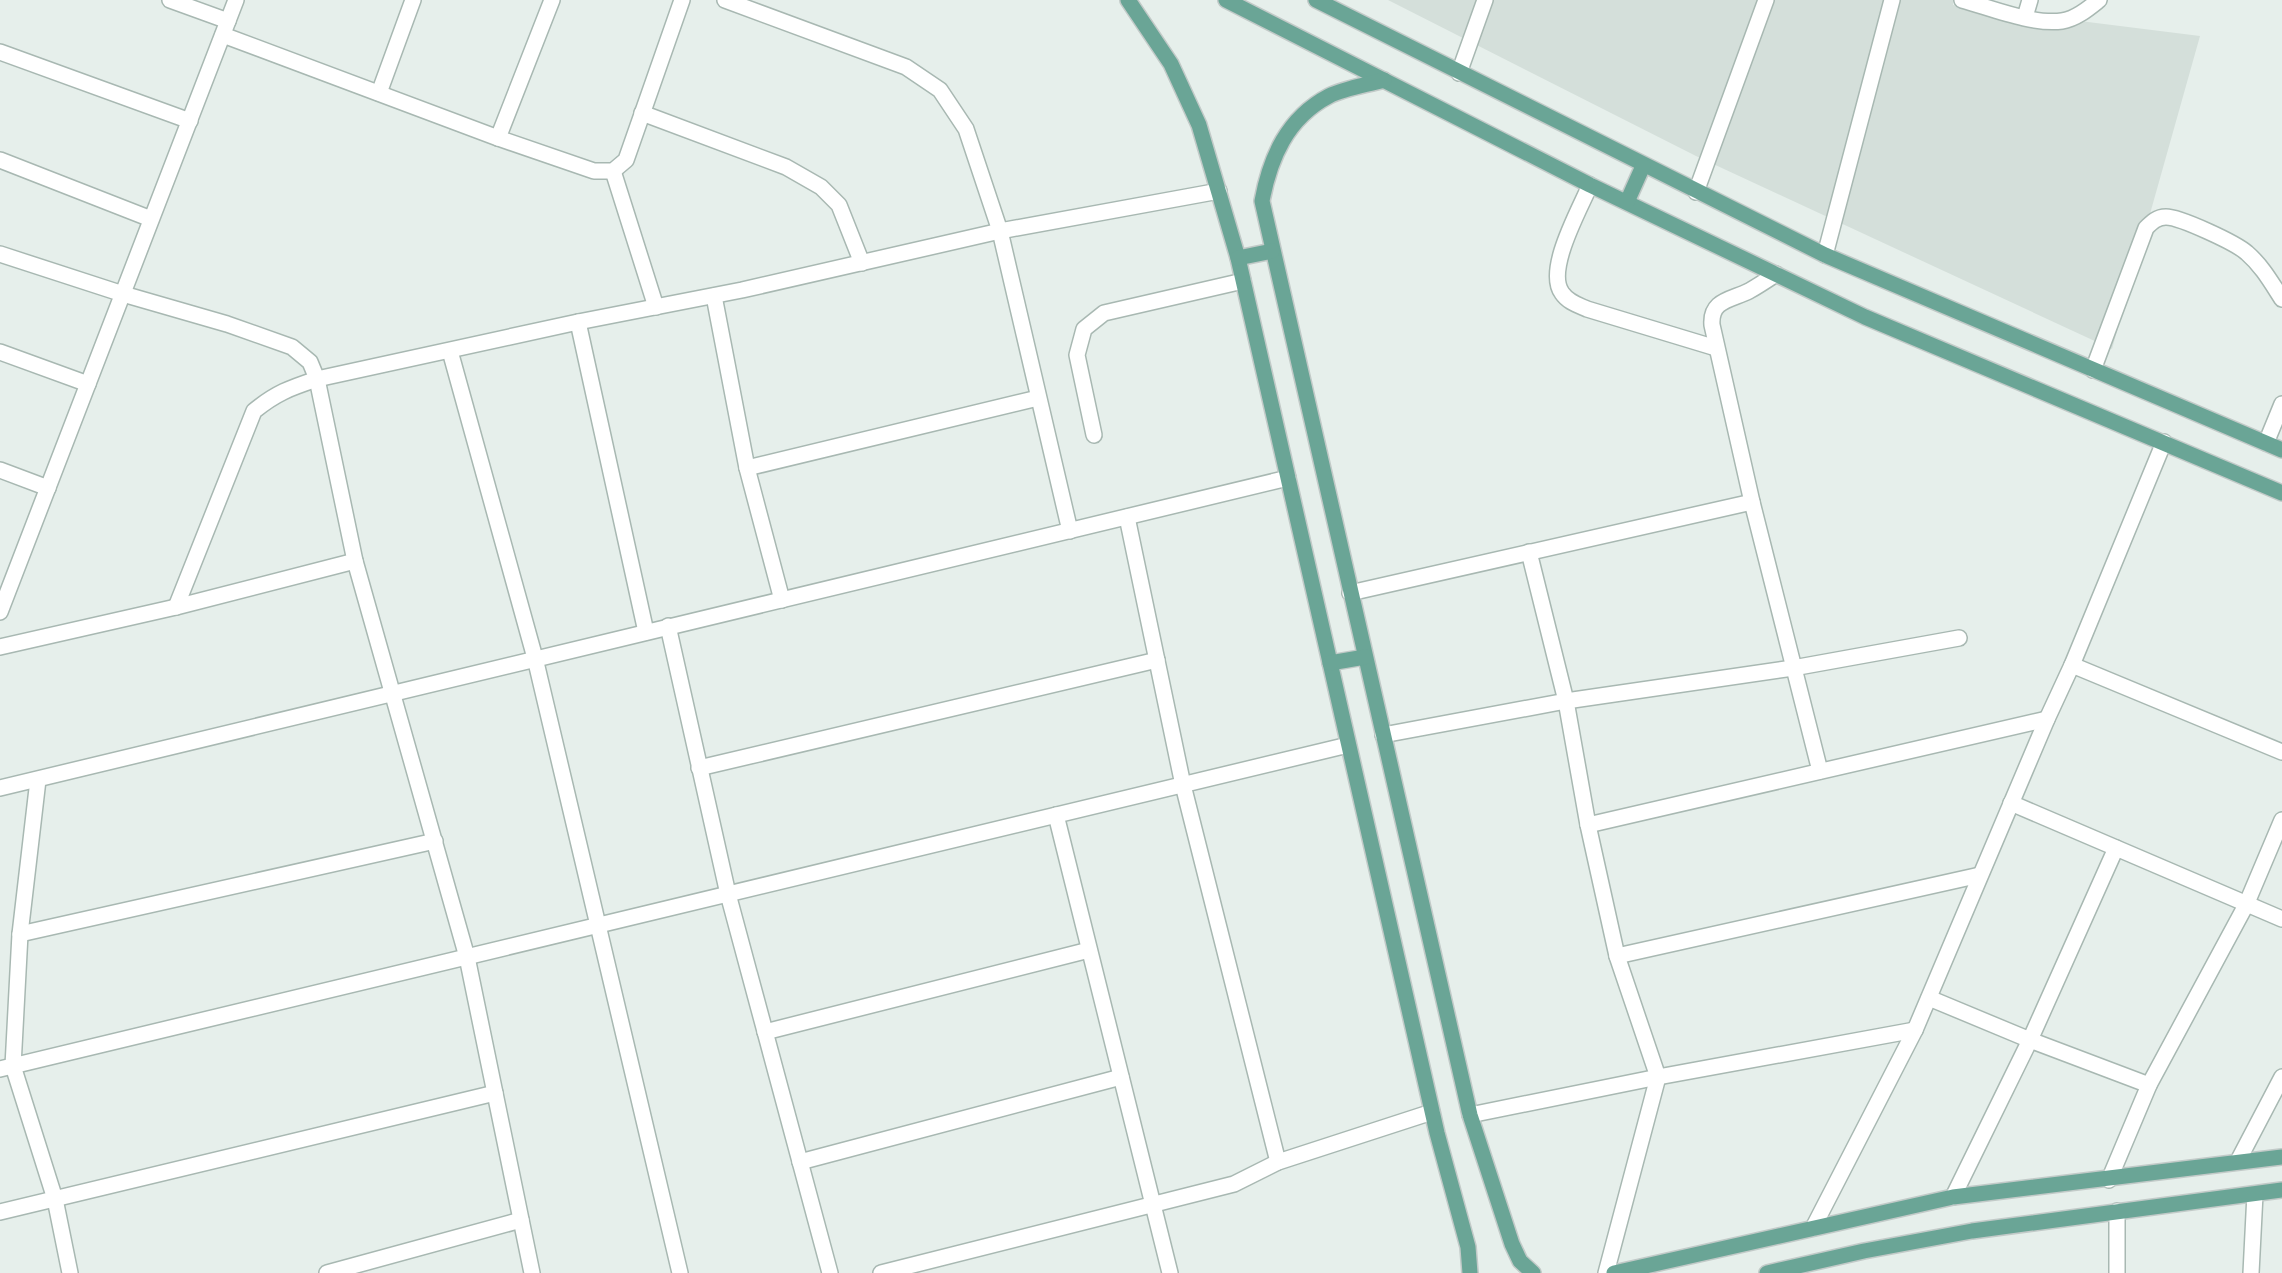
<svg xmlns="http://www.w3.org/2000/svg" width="2282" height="1273" font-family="'PT Sans',sans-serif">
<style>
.built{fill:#d4dfda}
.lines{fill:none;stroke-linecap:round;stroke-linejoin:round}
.minor-casing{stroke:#a8b8b2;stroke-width:18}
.major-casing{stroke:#c2cac8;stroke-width:18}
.minor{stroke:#fff;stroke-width:15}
.major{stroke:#6aa596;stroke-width:15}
</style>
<rect width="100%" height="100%" fill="#e6efeb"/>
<polygon class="built" points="1388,0 1953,0 1953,5 2200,36 2112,349 1696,156"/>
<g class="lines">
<defs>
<g id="minor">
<polyline points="170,0 228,21"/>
<polyline points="725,0 906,67 940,90 966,129 1000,231 1070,531"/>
<path d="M1962,0C1991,8 2033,25 2062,21C2076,19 2089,8 2099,0"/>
<polyline points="2025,17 2030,0"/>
<polyline points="223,35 498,138 594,171 613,171 626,160 682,0"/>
<polyline points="0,52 190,121"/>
<polyline points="1459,73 1485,0"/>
<polyline points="379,93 413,0"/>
<polyline points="642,113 786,167 821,187 839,205 862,263"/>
<polyline points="498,138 552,0"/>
<polyline points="0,160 151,219"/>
<polyline points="613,171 656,307"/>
<path d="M1590,185C1580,209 1545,270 1562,293C1568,302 1578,305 1587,309L1716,348"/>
<polyline points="1696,192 1766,0"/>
<polyline points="0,254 123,294 227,324 292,347 310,362 317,379 355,561 467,957 532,1273"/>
<polyline points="1825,255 1892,0"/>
<path d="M1776,274C1767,280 1758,286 1749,291C1731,300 1710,300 1712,325L1752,502L1820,771"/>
<polyline points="714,296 747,468 782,600"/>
<polyline points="578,322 646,632"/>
<polyline points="450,351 535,658 680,1273"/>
<polyline points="0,352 88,384"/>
<path d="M2093,370L2146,228C2152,222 2157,217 2166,217C2180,217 2236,243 2247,253C2262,266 2271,282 2282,299"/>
<polyline points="1094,435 1077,355 1084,329 1104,313 1243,281"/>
<polyline points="2266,443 2282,404"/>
<polyline points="747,468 1038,398"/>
<polyline points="0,470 48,488"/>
<polyline points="1127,517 1183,785 1278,1162"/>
<polyline points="1529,552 1566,701 1588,825 1617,956 1658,1077 1606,1273"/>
<polyline points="1350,593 1752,502"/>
<path d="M176,607L254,411C276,393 290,388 317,379L578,322L742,290L1000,231L1219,191"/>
<polyline points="0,612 236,0"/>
<polyline points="668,626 728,894 830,1273"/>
<polyline points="0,647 176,607 355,561"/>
<polyline points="2072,665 2282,752"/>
<polyline points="1383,735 1566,701 1793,668 1959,638"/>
<polyline points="699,768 1157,660"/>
<polyline points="38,780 20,934 13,1066 55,1199 70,1273"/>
<polyline points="0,788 1288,478"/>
<polyline points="2011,803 2282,919"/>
<polyline points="1056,815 1170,1273"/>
<polyline points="1588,825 2047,719"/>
<polyline points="20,934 435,841"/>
<polyline points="1617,956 1980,875"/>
<polyline points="1929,998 2030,1040 2149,1085"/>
<polyline points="765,1032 1089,950"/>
<polyline points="0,1069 1348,745"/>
<polyline points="1470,1115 1658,1077 1915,1030"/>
<polyline points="2238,1161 2282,1077"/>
<polyline points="800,1162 1121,1077"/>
<polyline points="2109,1180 2149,1085 2246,905 2282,820"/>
<polyline points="1953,1197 2030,1040 2116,848"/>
<polyline points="2117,1211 2117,1273"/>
<polyline points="0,1212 495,1093"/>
<polyline points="1813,1228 1915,1030 2047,719 2072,665 2164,442"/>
<polyline points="327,1273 521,1220"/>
<polyline points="881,1273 1234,1184 1278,1162 1432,1112"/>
<polyline points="2251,1273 2255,1194"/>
</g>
<g id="major">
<polyline points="1128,0 1171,64 1199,125 1238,258 1437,1133 1468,1247 1470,1273"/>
<polyline points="1226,0 1590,185 1865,317 2282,493"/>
<polyline points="1316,0 1825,255 2282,450"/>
<path d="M1384,80C1367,85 1345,88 1329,96C1287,118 1270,158 1262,201L1470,1115L1512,1244L1520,1261L1533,1273"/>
<polyline points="1627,202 1643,166"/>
<polyline points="1238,258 1272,251"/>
<polyline points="1330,663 1365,657"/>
<polyline points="1614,1273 1953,1197 2282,1157"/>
<polyline points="1767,1273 1864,1251 1972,1231 2282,1190"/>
</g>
</defs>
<use href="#minor" class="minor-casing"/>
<use href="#major" class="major-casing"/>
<use href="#minor" class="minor"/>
<use href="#major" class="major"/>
</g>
</svg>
